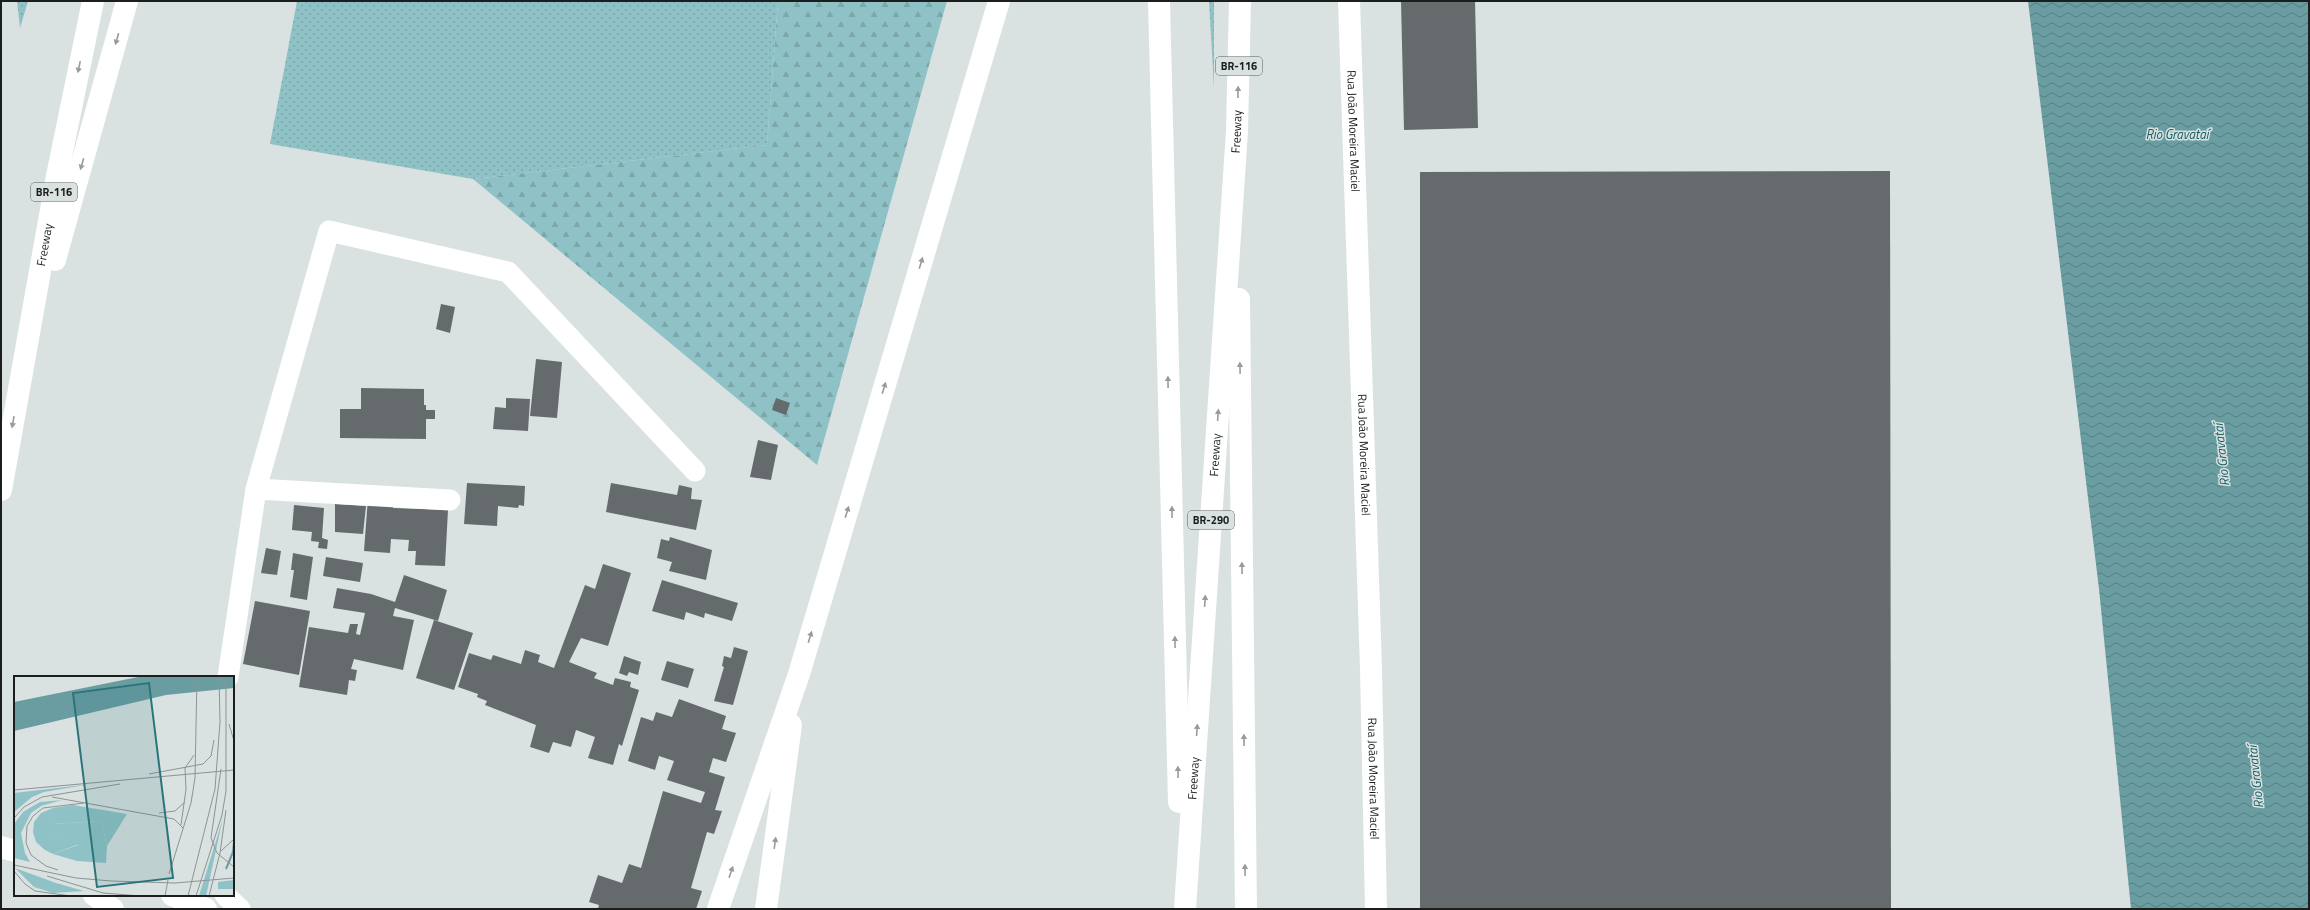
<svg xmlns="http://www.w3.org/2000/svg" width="2310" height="910" font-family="'Titillium Web',sans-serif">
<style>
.grass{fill:url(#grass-dots)}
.forest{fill:url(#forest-firs)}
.water{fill:url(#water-waves)}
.building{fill:#656b6c}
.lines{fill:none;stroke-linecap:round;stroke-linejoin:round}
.service{stroke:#fff;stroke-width:21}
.tertiary{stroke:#fff;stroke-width:22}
.secondary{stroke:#fff;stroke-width:22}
.motorway{stroke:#fff;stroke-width:22}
.oneway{fill:#999a9a}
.labels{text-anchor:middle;stroke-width:3;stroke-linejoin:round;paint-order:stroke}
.shield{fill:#dae1e1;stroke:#555858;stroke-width:1}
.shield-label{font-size:11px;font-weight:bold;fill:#1c1e1e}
.street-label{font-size:12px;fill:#1c1e1e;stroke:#dae1e1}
.water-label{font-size:13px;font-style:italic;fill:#125c61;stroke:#dae1e1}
.inset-river{fill:none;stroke:#699da1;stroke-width:2}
.inset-road{fill:none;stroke:#8e9393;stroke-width:1}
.view{fill:#2b757a;fill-opacity:0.15;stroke:#2b757a;stroke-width:2}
.inset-edge{fill:none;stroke:#1c1e1e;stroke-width:2}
</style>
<defs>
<pattern id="grass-dots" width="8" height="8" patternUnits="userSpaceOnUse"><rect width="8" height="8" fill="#8fc2c6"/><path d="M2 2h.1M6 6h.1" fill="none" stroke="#7ba6aa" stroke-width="1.8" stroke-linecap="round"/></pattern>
<pattern id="forest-firs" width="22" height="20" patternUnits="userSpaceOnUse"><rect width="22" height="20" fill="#8fc2c6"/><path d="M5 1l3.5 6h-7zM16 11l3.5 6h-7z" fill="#7ba6aa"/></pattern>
<pattern id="water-waves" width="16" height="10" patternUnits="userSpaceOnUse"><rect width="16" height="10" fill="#699da1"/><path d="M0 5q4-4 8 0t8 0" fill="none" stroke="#567f83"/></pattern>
</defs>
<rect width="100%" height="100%" fill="#dae1e1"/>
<g class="grass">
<polygon points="17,1 28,1 20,28"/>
<polygon points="297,1 778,1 767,145 473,179 270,144"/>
<polygon points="1209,1 1214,1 1214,88"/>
</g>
<polygon class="forest" points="778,1 947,1 817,465 473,179 767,145"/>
<polygon class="water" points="2028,1 2309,1 2309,909 2131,909 2099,589"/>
<g class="building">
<polygon points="1401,1 1475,1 1478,128 1404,130"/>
<polygon points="1890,171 1891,909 1420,909 1420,172"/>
<polygon points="441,304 455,307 450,333 436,329"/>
<polygon points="536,359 562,362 557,418 530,416"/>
<polygon points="361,388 424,389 424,405 426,405 426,410 435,410 435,419 426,419 426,439 340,438 340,409 361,409"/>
<polygon points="506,398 530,399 528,431 493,429 495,407 506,408"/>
<polygon points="776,398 790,403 786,415 772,410"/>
<polygon points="758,440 778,445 771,480 750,477"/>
<polygon points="467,483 525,486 524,506 519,505 518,508 498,506 497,526 464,524"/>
<polygon points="611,483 677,495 679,485 692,488 691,499 702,500 696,530 606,512"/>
<polygon points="368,498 393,500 393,508 448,510 445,566 415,565 416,551 408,551 409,540 391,539 390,553 364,551"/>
<polygon points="335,504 366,506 363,534 335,532"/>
<polygon points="294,505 324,508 322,538 328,540 327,549 318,548 319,542 311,541 312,532 292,530"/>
<polygon points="670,537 712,550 706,580 669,571 672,562 657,558 661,539 669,541"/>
<polygon points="266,548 281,551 277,575 261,573"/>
<polygon points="293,553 313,557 307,600 290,597 294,570 291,570"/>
<polygon points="326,557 363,563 360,582 323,576"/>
<polygon points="603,564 631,573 608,646 581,638 569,662 597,673 594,678 613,685 615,678 631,682 630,687 639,690 622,746 619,744 613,765 588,758 595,737 576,730 571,747 553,742 549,753 530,747 536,725 485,705 487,701 477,697 478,694 458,687 469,653 491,660 493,655 521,664 525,650 540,655 538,662 554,668 585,585 595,589"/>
<polygon points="404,575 447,590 438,621 395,608 393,616 414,620 403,670 354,659 351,669 357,670 355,681 349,680 347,695 299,687 309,627 348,633 350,624 358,624 356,634 360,635 365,613 333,608 337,588 371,594 395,602"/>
<polygon points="662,580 738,603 732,621 705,613 704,618 686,612 684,620 652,611"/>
<polygon points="255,601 310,611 299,675 243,664"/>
<polygon points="434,620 473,633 454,690 416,678"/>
<polygon points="734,647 748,651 733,705 714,701 724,667 722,666 724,656 731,658"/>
<polygon points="624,656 641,662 638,675 629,672 627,676 619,673"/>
<polygon points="667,661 694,669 688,688 661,680"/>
<polygon points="679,699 726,716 722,729 736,733 726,762 713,758 709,772 725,777 715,810 722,811 714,834 707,832 691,888 702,891 696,909 598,909 599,905 589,902 598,875 622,883 629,864 641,868 663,791 701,803 705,792 667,780 674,761 659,756 655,770 628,761 641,717 653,721 656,712 672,717"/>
</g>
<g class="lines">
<g class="service">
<polyline points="256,489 450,500"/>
<polyline points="228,677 256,489 329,231 508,272 695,471"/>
<polyline points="225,895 240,909"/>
</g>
<path class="tertiary" id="s1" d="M1349,1L1371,669L1376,909"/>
<g class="secondary">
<polyline points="1,847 15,851"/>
<polyline points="94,895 113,909"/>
<polyline points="172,895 206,909"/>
</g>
<g class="motorway">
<polyline points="1159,1 1179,802"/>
<polyline points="55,260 127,1"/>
<polyline points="1239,299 1246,909"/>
<path id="s2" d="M1,490L57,176L93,1"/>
<polyline points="718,909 799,674 999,1"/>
<polyline points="766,909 791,725"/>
<path id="s3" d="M1185,909L1237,131L1240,1"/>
</g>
</g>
<defs><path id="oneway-solid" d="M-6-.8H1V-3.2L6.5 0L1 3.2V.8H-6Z"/></defs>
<g class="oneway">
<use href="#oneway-solid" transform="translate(117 39) rotate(106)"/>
<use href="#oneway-solid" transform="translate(79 67) rotate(102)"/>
<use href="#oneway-solid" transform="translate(1238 92) rotate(-89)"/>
<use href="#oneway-solid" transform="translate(82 164) rotate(106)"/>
<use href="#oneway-solid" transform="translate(921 263) rotate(-73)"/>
<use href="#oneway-solid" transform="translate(1240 368) rotate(-91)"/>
<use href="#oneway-solid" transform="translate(1168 382) rotate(-91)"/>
<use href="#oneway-solid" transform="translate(884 388) rotate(-73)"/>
<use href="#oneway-solid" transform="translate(1218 415) rotate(-86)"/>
<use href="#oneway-solid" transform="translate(13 422) rotate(100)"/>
<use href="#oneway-solid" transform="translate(847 512) rotate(-73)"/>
<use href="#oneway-solid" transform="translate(1172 512) rotate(-91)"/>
<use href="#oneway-solid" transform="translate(1242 568) rotate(-91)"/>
<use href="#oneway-solid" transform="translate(1205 601) rotate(-86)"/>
<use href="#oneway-solid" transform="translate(810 637) rotate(-73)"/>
<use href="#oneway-solid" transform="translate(1175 642) rotate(-91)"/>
<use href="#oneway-solid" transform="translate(1197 730) rotate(-86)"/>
<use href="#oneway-solid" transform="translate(1244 740) rotate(-91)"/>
<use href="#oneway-solid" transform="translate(1178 772) rotate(-91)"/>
<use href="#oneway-solid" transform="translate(775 843) rotate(-82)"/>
<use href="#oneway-solid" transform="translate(1245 870) rotate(-91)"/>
<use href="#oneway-solid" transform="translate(731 872) rotate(-71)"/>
</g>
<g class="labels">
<g class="shield">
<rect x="1216" y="57" width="46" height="18" rx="3"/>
<rect x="31" y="183" width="46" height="18" rx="3"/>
<rect x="1188" y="511" width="46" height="18" rx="3"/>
</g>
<g class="shield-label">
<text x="1239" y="70">BR-116</text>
<text x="54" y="196">BR-116</text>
<text x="1211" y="524">BR-290</text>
</g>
<g class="street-label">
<text dy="4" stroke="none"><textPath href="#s1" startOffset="130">Rua João Moreira Maciel</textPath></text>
<text dy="4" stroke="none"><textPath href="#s3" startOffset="779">Freeway</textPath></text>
<text dy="4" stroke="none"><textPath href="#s2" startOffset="249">Freeway</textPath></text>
<text dy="4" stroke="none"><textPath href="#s3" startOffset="455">Freeway</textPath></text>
<text dy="4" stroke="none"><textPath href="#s1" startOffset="454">Rua João Moreira Maciel</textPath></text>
<text dy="4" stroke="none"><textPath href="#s3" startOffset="131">Freeway</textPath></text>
<text dy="4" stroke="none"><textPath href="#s1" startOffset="778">Rua João Moreira Maciel</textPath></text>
</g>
<g class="water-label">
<text x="2177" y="139">Rio Gravataí</text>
<text transform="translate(2221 455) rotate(-96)" y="5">Rio Gravataí</text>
<text transform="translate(2255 777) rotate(-96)" y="5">Rio Gravataí</text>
</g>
</g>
<g transform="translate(14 676)">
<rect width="220" height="220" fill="#dae1e1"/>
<path d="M77,108L30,116L18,121L0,136V117ZM48,124L27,130L17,137L7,157L11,177L16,186L0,182V148L9,136L26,126ZM209,142L192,220H185ZM87,145L93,170L92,187L63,185L39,178L64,169L38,161V148ZM1,192L42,207L70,215L39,217L20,211ZM220,204V213H204V206Z" fill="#8fc2c6"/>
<path d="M59,129L113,138L93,170L87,145L38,148V161L65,168L39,178L31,174L22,166L19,156L20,146L27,137L39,132Z" fill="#8fc2c6"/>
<path d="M129,0H220V12L152,19L0,55V26Z" fill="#699da1"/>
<path class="inset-river" d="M212,193L219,176L220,166"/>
<path class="inset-road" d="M215,48L220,65M207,93L197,162L203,177L220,191M135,98L189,88L197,80L200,64M0,114L220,94M38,121L160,143L169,152M145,137L161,135L171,126M0,142L10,131L28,121L106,108M167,149L172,113L171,92L180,79M207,175L220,163M0,189L62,202L97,205L161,207L220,202M44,194L32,190L17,179L12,167L13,150L19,140L29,132L70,127M0,195L11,208L21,215L57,220M155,198L177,127L181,102L183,0M33,200L89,217L127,220M151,220L154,204M174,220L201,113L206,46L205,0M182,220L208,139L212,115V0M195,220L206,177L212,134"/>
<path class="view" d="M135,7L159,202L83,211L59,17Z"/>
<rect width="220" height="220" class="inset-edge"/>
</g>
<rect width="2310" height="910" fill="none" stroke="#1c1e1e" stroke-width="4"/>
</svg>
